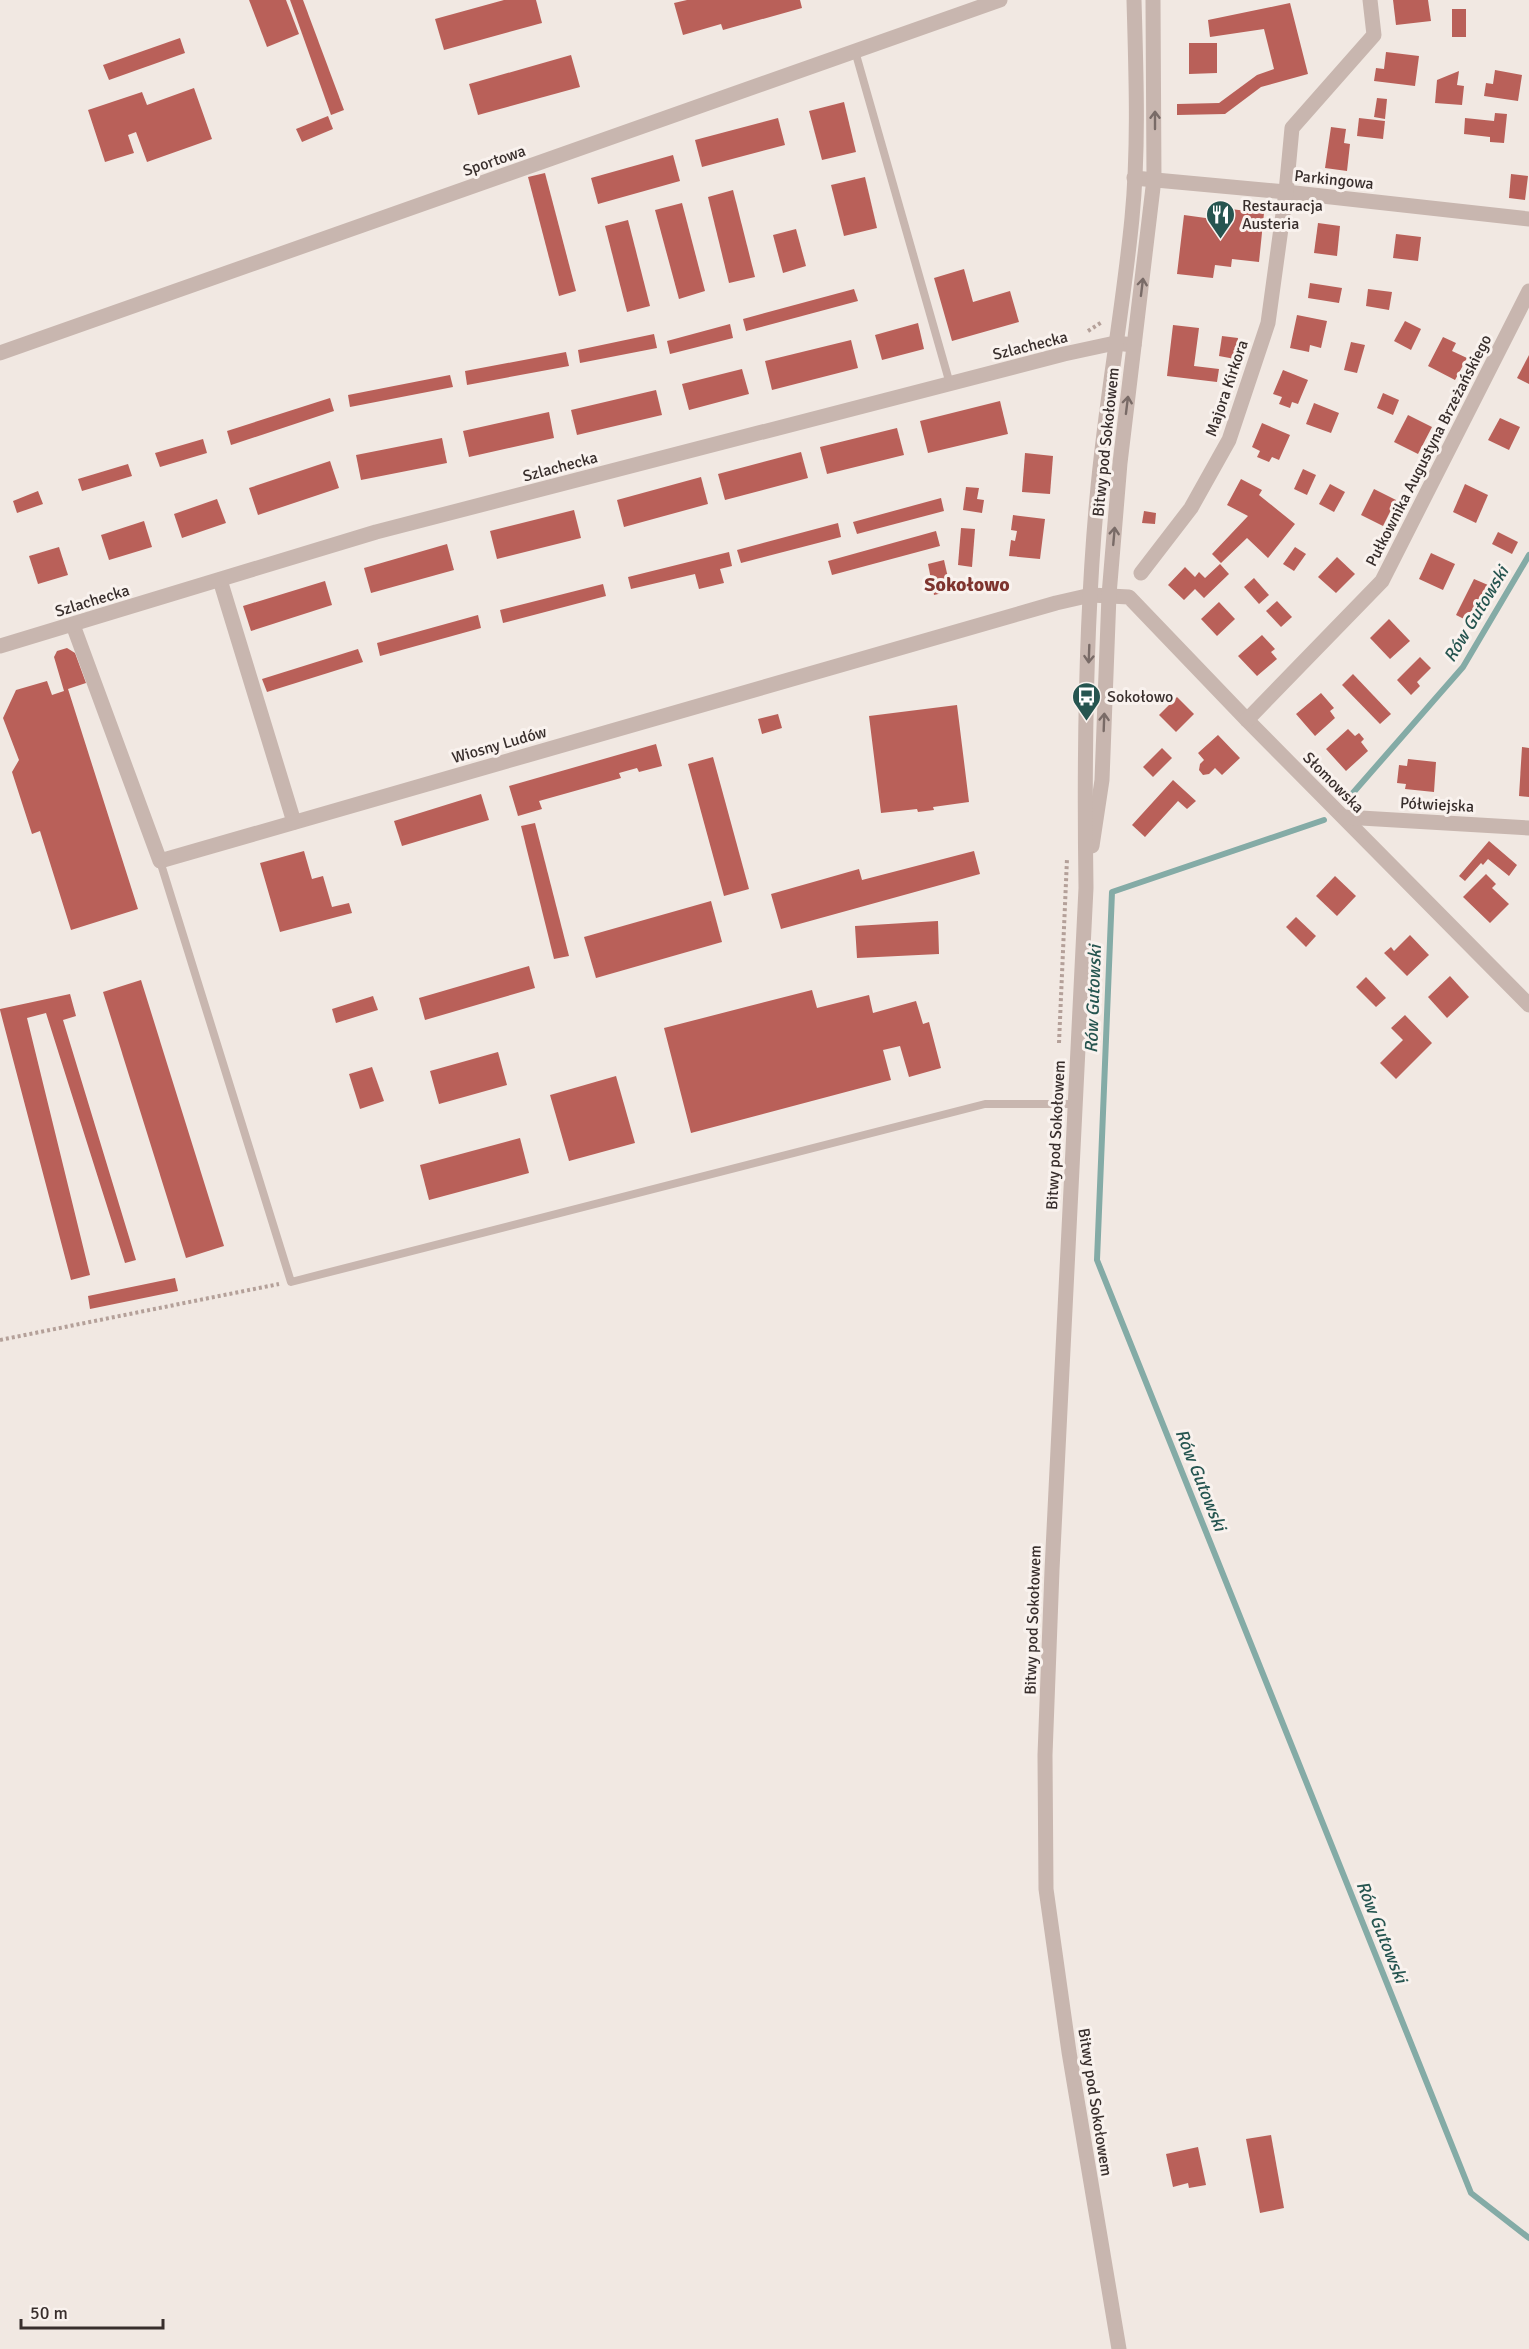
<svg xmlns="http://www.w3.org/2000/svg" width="1529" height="2349" font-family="Signika,sans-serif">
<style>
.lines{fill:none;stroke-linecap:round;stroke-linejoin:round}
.stream{stroke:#84aba6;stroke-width:6}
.building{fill:#b96059}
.path{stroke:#b4a099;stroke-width:4;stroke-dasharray:3 3;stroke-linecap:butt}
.service{stroke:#c8b6af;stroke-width:8}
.minor{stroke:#c8b6af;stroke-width:15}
.tertiary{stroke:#c8b6af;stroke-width:15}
.oneway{stroke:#796b67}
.labels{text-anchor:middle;stroke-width:6;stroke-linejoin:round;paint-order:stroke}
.street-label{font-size:16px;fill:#382e2c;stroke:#f9f2ee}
.poi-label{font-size:16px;fill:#382e2c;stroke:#f9f2ee;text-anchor:start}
.water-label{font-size:18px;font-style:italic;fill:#265550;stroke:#f9f2ee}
.quarter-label{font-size:20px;font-weight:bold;fill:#7e342e;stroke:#f9f2ee}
</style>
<rect width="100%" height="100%" fill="#f1e8e2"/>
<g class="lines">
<g class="stream">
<polyline points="1352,794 1463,667 1529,555"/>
<polyline points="1324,820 1112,892 1097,1260 1471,2193 1529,2238"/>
</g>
</g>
<g class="building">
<polygon points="249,0 286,0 299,34 267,47"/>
<polygon points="290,0 303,0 344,110 331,115"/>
<polygon points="504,0 536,0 542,23 444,50 435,19"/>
<polygon points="687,0 800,0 802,8 723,30 721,24 683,35 674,3"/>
<polygon points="1393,0 1428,0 1431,21 1396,25"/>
<polygon points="1290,3 1308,74 1261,87 1225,114 1177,115 1177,104 1219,103 1257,75 1274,69 1264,29 1210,37 1208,20"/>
<rect x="1452" y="9" width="14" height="28"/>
<polygon points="180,38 185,53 109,80 103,65"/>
<polygon points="1189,43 1217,43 1217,73 1189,74"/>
<polygon points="1386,52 1419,56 1415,86 1374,81 1376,68 1384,69"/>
<polygon points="571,55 580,87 478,115 469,84"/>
<polygon points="1495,70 1522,75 1518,101 1484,96 1486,83 1493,84"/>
<polygon points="1459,71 1457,85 1464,86 1462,105 1435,103 1437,80"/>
<polygon points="194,88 212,139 147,162 136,132 128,135 134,153 105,162 88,110 142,92 147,105"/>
<polygon points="1377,98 1387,99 1385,119 1374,117"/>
<polygon points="844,102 856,152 822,160 809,111"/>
<polygon points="1495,113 1507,114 1504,143 1490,142 1490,137 1464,134 1465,118 1494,121"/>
<polygon points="328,116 333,129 302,142 296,129"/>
<polygon points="778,118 785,145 702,167 695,140"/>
<polygon points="1359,118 1385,121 1383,139 1357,136"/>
<polygon points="1331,127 1346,129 1344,143 1350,144 1347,171 1325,168"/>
<polygon points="673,155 680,181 598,204 591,178"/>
<polygon points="545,173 576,291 559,296 528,177"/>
<polygon points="1511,174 1528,176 1525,200 1509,198"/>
<polygon points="865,177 877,228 844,236 831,185"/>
<polygon points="733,190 755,277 729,283 708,197"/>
<polygon points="682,203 705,291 679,299 655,210"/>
<polygon points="1222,208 1264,213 1259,262 1232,259 1231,267 1215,265 1213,278 1177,274 1184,215 1220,220"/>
<polygon points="628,220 650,306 627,312 605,226"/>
<polygon points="1318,223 1340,226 1337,256 1314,253"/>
<polygon points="796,229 806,266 783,273 773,235"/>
<polygon points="1396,234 1421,237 1418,261 1393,258"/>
<polygon points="964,269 973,302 1010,291 1019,322 952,341 934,278"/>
<polygon points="1310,283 1342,288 1339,303 1308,298"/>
<polygon points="854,289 858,301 746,331 743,319"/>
<polygon points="1368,289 1392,292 1389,310 1366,306"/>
<polygon points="1297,315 1327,321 1321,348 1310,345 1309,352 1290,348"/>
<polygon points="1405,321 1421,329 1411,350 1394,341"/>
<polygon points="918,323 924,349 882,360 875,335"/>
<polygon points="730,324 733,338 670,354 667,341"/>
<polygon points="1173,325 1199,328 1194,366 1219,369 1217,382 1167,376"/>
<polygon points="654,334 657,348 580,363 578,350"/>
<polygon points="1222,336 1238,338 1235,359 1219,356"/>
<polygon points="1443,337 1456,343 1452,351 1467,358 1455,380 1428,366"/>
<polygon points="851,340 858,368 772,390 765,361"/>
<polygon points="1351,342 1365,345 1357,373 1344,370"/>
<polygon points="566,352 569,366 467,385 465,371"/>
<polygon points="1529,355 1529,384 1517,378"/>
<polygon points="742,369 749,394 689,410 682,384"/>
<polygon points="1283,370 1308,380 1298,404 1292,402 1290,408 1279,404 1282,397 1273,394"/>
<polygon points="450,375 453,387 350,407 348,395"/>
<polygon points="656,390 662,415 577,435 571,410"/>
<polygon points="1383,393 1399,400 1393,415 1377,408"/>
<polygon points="330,398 334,411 231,445 227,431"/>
<polygon points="1000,401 1008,434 928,453 920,421"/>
<polygon points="1314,403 1339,413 1331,433 1306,424"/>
<polygon points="549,412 554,438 469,457 463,431"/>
<polygon points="1408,415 1432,427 1418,454 1394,442"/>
<polygon points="1500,418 1520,427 1509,450 1488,440"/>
<polygon points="1262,423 1290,435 1279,460 1272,457 1269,462 1257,457 1260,451 1252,447"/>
<polygon points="897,428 904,455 827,474 820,447"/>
<polygon points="442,438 447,463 361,480 356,455"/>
<polygon points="203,439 207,453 160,467 155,453"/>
<polygon points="801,452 808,478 725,500 718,474"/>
<polygon points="1025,453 1053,456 1050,494 1022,492"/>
<polygon points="330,461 339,488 258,515 249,488"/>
<polygon points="128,464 132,476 82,491 78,479"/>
<polygon points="1303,469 1316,475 1307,495 1294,489"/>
<polygon points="701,477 708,504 624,527 617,500"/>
<polygon points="1241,479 1262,490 1259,495 1295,524 1268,558 1247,538 1221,563 1212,554 1248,516 1227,505"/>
<polygon points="1330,484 1345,492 1334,512 1319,504"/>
<polygon points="1465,484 1488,495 1476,523 1453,512"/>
<polygon points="966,487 979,488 977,499 984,500 982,513 963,510"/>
<polygon points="1374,489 1396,500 1383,526 1361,515"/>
<polygon points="38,491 43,504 17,513 13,501"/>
<polygon points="941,498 944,511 857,534 853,522"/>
<polygon points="217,499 226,523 182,538 174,514"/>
<polygon points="574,510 581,538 497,559 490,531"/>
<polygon points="1144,511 1156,513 1155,524 1142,523"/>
<polygon points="1013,515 1045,519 1040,559 1009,556 1011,540 1015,541 1017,531 1011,530"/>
<polygon points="144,521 152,547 109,560 101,535"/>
<polygon points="838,523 841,537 741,563 737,550"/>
<polygon points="961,528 975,529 972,567 958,565"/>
<polygon points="936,531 940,546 832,575 828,561"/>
<polygon points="1498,532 1518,542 1512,554 1492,544"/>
<polygon points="447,544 454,570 371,593 364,568"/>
<polygon points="59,547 68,575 38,584 29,556"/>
<polygon points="1295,547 1306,554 1294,571 1283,564"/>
<polygon points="729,552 732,566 720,569 724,583 699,589 695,574 631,589 628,577"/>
<polygon points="1431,553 1455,564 1443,590 1419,579"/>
<polygon points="1337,557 1355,574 1336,593 1318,577"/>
<polygon points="944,560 951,591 934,595 928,564"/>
<polygon points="1220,564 1229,574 1204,598 1195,589 1184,600 1168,585 1185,567 1195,577 1199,572 1205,578"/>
<polygon points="1254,578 1269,595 1259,604 1244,587"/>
<polygon points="1474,579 1488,585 1470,622 1456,615"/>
<polygon points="325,581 332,605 251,631 243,606"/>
<polygon points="603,584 606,596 503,623 500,610"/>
<polygon points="1277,601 1292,617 1281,627 1266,611"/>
<polygon points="1219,602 1235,619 1217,636 1201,619"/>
<polygon points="478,615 481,628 380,656 377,643"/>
<polygon points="1389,619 1410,641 1390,659 1370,638"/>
<polygon points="1262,635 1275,649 1271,652 1277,659 1257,676 1238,656"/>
<polygon points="67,648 75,653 86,683 68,689 138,909 71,930 40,831 32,834 12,772 19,760 3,718 16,690 47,681 52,695 64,691 54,657 57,651"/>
<polygon points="358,649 363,662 267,692 262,679"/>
<polygon points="1420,657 1431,668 1417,682 1420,686 1411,695 1397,680"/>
<polygon points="1353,674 1391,714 1380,724 1342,685"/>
<polygon points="1321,693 1334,708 1330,711 1335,718 1315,736 1296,714"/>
<polygon points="1177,697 1194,714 1176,732 1159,715"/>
<polygon points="957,705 969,802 933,807 934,810 918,812 917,809 881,813 869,716"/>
<polygon points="778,714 782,728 762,734 758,719"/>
<polygon points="1348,729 1355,736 1359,733 1364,739 1361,742 1368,751 1346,771 1326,749"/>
<polygon points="1218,735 1240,758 1222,775 1215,768 1209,774 1203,775 1199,770 1200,764 1204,760 1198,753"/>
<polygon points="656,744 662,766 639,772 637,768 619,773 621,778 539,801 542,809 518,816 509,786"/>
<polygon points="1522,747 1529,748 1529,797 1519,796"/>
<polygon points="1162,748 1172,758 1153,777 1143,767"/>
<polygon points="713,757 749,889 724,896 688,764"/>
<polygon points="1408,759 1436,762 1434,792 1405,789 1406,784 1397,783 1399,765 1407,766"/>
<polygon points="1173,780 1196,801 1187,809 1178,801 1145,837 1132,825"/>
<polygon points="481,794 489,820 402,846 394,821"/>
<polygon points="535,823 569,956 554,959 521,826"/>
<polygon points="1489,841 1517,865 1509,876 1488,859 1483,865 1481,863 1465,881 1459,876"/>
<polygon points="304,851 312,879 323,876 332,907 349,903 352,913 280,932 260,863"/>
<polygon points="974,851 980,874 781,929 771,894 859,869 862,880"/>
<polygon points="1486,874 1496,884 1492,888 1509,904 1490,923 1463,897"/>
<polygon points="1335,876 1356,896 1337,916 1316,896"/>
<polygon points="711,901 722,942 596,978 584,937"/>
<polygon points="1296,917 1316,936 1306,947 1286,927"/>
<polygon points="938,921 939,954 857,958 855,926"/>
<polygon points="1410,935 1429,955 1407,976 1384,953 1391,947 1394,951"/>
<polygon points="529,966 535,988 425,1020 419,998"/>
<polygon points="1450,976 1469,997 1447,1018 1428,997"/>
<polygon points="1366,977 1386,998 1376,1007 1356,987"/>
<polygon points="141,980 224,1246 186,1258 103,992"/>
<polygon points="812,990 817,1008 869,995 873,1013 916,1001 923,1024 929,1022 941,1068 909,1077 900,1046 883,1050 891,1080 691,1133 664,1028"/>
<polygon points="70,994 76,1016 63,1020 136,1260 125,1263 46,1013 27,1018 90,1275 71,1280 0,1010 0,1009"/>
<polygon points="373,996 378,1010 336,1023 332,1009"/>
<polygon points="1405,1015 1432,1043 1396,1079 1380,1063 1403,1040 1391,1028"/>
<polygon points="498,1052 507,1085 439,1104 430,1071"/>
<polygon points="372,1067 384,1101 360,1109 349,1074"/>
<polygon points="616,1076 635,1143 569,1161 550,1095"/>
<polygon points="520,1138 529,1173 429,1200 420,1165"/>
<polygon points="175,1278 178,1291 90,1309 88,1296"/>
<polygon points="1271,2135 1284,2208 1260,2213 1246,2139"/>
<polygon points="1198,2147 1206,2185 1189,2188 1188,2183 1173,2187 1166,2154"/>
</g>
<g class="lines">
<g class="path">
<polyline points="1088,331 1102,322"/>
<polyline points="1059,1043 1067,859"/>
<polyline points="0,1340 279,1284"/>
</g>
<g class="service">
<polyline points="855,51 950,384"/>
<polyline points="160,861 291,1282 985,1104 1075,1104"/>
</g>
<g class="minor">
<polyline points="1134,178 1286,192 1529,219"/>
<polyline points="0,353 1000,0"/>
<polyline points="1141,573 1191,508 1229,440 1268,323 1286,192 1292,128 1374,35 1370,0"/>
<polyline points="220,580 294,822"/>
<polyline points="73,625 160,861 1056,603 1091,595 1129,597 1247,720 1529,1005"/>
<polyline points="0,646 376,532 1064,354 1115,343 1134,345"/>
<polyline points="1247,720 1382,581 1529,291"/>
<polyline points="1344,817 1529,828"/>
</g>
<g class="tertiary">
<polyline points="1092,846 1102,780 1109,595 1120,463 1154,179 1153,0"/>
<path d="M1119,2349L1069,2052L1046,1889L1045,1755L1052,1570L1086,888C1084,758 1085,627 1097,498C1105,404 1123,311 1132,218C1139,146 1136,72 1134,0"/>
</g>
</g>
<defs><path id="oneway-shaft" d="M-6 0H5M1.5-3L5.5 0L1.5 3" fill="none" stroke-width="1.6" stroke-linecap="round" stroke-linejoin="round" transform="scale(1.5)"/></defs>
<g class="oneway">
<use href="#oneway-shaft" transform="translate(1155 120) rotate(-90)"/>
<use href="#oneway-shaft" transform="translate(1142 287) rotate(-83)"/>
<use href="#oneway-shaft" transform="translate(1127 405) rotate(-83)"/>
<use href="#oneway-shaft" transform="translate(1114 536) rotate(-85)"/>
<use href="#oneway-shaft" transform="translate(1089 654) rotate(92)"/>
<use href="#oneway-shaft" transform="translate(1104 722) rotate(-88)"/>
</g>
<defs>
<symbol id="restaurant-pin" viewBox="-11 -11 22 30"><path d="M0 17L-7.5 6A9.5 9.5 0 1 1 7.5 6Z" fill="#265550" stroke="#f9f2ee"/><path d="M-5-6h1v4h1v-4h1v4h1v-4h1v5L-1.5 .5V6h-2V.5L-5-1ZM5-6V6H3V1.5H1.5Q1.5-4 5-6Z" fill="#fff"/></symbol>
<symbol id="bus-pin" viewBox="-11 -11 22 30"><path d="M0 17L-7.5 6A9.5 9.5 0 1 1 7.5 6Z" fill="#265550" stroke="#f9f2ee"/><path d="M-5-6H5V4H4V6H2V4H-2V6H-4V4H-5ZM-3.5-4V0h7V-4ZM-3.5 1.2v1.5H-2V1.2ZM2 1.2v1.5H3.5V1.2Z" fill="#fff"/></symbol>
</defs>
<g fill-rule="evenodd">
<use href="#restaurant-pin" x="1204" y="198" width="33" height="45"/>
<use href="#bus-pin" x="1070" y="680" width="33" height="45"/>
</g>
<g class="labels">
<g class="street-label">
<text transform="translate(494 160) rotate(-19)" y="6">Sportowa</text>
<text transform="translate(1334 179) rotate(6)" y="6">Parkingowa</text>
<text transform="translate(1030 345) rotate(-14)" y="6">Szlachecka</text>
<text transform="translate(1226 388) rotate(-71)" y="6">Majora Kirkora</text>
<text transform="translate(1105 442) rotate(-84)" y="6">Bitwy pod Sokołowem</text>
<text transform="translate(1428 450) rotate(-63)" y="6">Pułkownika Augustyna Brzeżańskiego</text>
<text transform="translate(560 466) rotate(-15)" y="6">Szlachecka</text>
<text transform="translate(92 600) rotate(-17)" y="6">Szlachecka</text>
<text transform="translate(499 744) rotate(-16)" y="6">Wiosny Ludów</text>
<text transform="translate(1334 782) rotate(45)" y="6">Słomowska</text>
<text transform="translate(1437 804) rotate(3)" y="6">Półwiejska</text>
<text transform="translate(1055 1135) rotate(-87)" y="6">Bitwy pod Sokołowem</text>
<text transform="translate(1032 1620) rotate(-88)" y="6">Bitwy pod Sokołowem</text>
<text transform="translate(1096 2102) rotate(81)" y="6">Bitwy pod Sokołowem</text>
</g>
<g class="poi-label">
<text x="1242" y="211">Restauracja<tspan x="1242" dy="18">Austeria</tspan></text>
<text x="1107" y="702">Sokołowo</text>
</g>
<g class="water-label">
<text transform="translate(1476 614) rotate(-59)" y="6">Rów Gutowski</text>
<text transform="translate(1093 999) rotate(-88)" y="6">Rów Gutowski</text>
<text transform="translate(1201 1480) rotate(68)" y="6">Rów Gutowski</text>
<text transform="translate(1382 1932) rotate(68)" y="6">Rów Gutowski</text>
</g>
<g class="quarter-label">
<text x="967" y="591">Sokołowo</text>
</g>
</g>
<path d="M21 2319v9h142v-9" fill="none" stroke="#382e2c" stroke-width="3"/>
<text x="30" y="2319" font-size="18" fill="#382e2c" stroke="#f9f2ee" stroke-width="4.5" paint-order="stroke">50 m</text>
</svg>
